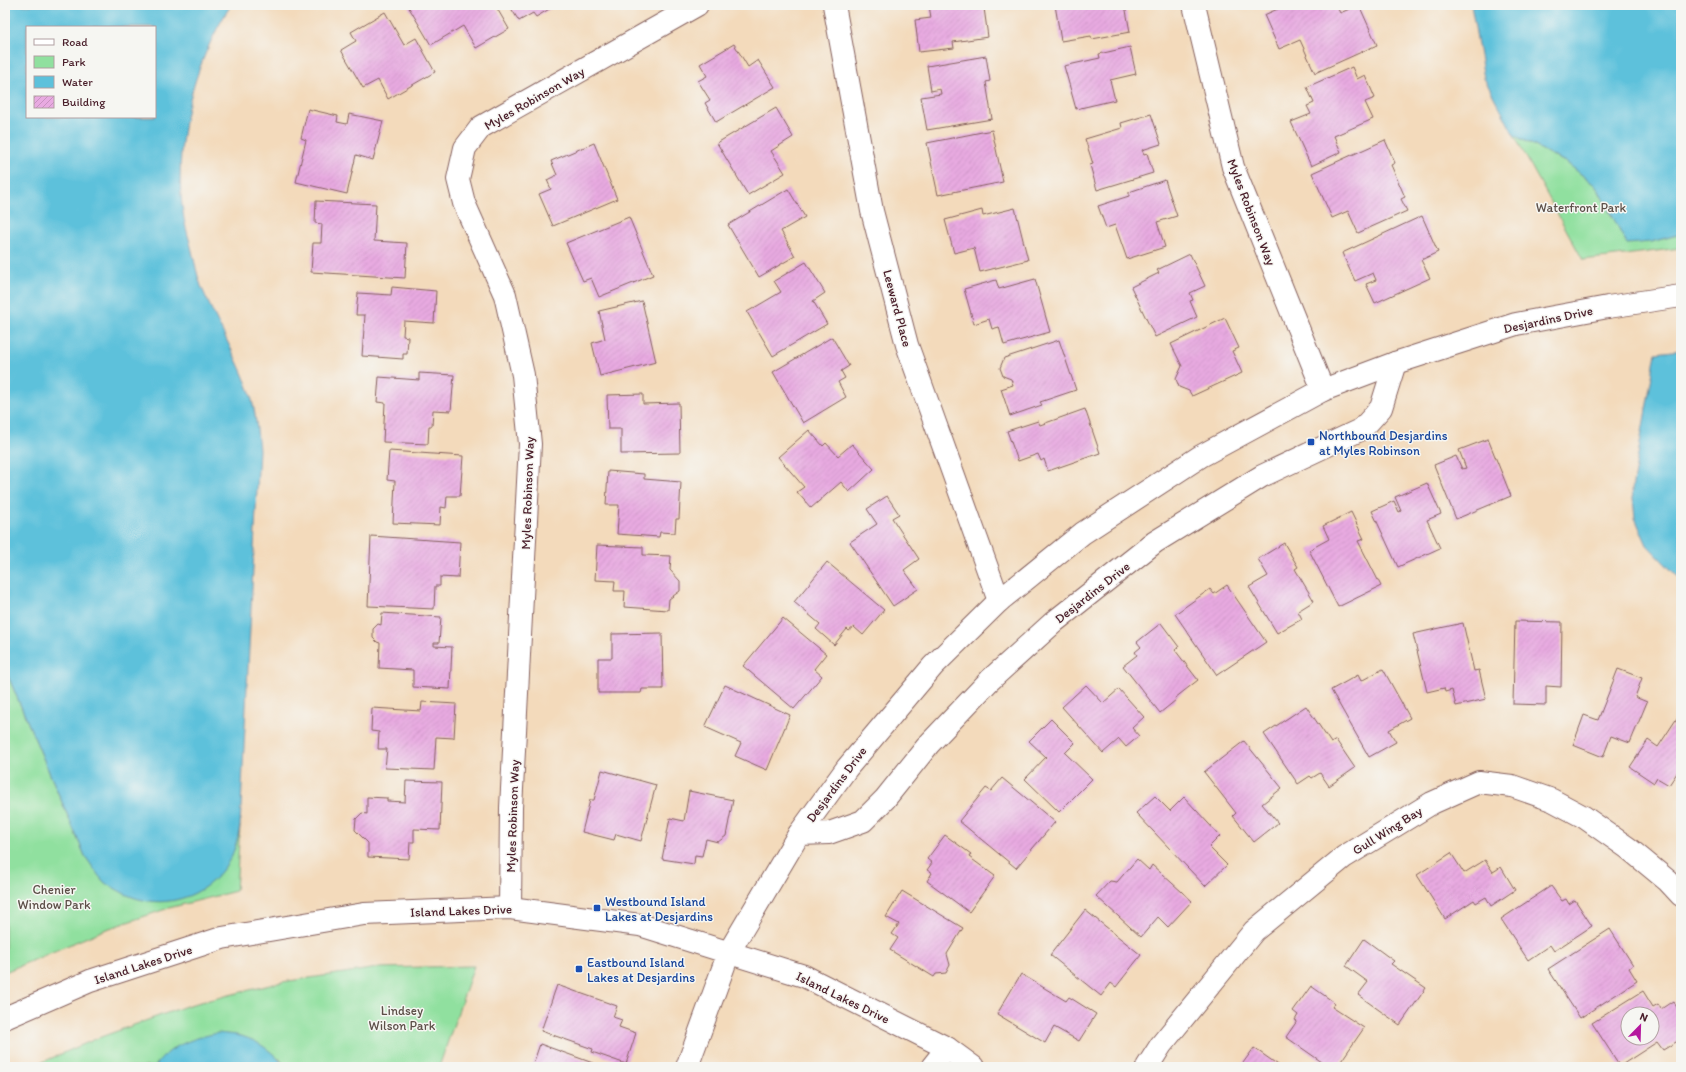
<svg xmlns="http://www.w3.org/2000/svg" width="1686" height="1072" font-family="Itim,sans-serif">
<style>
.green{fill:#90e09f;stroke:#6d8065}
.water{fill:#5dc1db;stroke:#547083;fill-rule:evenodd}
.building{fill:url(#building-hatch);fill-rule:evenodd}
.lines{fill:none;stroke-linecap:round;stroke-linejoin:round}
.minor-casing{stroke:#85605d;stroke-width:24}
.minor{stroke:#fff;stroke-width:22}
.transit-dot{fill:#1a4fb4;stroke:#f6f6f2;stroke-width:1.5}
.labels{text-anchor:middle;stroke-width:3;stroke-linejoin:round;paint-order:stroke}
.street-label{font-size:13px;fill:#4a1f2b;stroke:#f6f6f2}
.park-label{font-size:13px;fill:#5c4f48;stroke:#f6f6f2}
.transit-label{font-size:13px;fill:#164399;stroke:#f6f6f2;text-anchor:start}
</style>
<defs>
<pattern id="building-hatch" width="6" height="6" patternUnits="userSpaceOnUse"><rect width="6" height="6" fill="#e8aae1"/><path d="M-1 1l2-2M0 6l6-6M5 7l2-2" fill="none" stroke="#c892c1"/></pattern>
</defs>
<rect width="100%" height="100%" fill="#f6f6f2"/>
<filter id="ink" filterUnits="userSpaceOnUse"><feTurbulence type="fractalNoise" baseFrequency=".025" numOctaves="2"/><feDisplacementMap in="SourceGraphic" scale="8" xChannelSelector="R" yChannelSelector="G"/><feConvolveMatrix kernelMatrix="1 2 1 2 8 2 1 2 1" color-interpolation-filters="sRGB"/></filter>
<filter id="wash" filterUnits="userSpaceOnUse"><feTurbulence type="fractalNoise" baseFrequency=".012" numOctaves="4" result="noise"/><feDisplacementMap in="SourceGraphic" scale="16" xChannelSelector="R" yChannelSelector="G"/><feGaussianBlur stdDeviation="0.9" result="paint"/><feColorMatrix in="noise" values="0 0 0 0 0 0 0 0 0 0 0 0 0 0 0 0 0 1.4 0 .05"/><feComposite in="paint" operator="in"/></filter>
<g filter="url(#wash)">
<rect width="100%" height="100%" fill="#f3dabb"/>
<g class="green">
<polygon points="1514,135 1567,163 1597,187 1612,217 1651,242 1681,234 1681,248 1583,260"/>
<polygon points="5,669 85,856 105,883 235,849 240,826 236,891 169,908 104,930 5,972"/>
<polygon points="474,966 439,1067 285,1067 280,1059 158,1062 155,1067 31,1067 98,1038 189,1005 282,982 378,968"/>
</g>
<g class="water">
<path d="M5,5H231C192,65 171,147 184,219C186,230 190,241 192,251C195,263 197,275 201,286C215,319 233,350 246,382C255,403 257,428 259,450L240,826C237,841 234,856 224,868C199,903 152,912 116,889C112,887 108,885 105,883C97,875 91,864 85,856L5,669ZM27,27H155V117H27Z"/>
<polygon points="1471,5 1681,5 1681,234 1651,242 1627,244 1597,187 1567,163 1514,135 1484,78"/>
<polygon points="1681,350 1681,578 1676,575 1647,545 1635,518 1632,489 1656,353"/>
<path d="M218,1033C225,1034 233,1034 241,1036C257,1040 275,1053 285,1067H155C169,1045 194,1038 218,1033Z"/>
</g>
<g id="blocks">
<g class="building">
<polygon points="410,5 495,5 509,29 476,48 463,26 431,45 408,6"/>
<polygon points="509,5 556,5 536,17 533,13 519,21"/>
<polygon points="929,5 988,5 988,7 984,8 988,37 953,42 954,48 919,52 915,20 931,18"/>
<polygon points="1055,5 1125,5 1130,32 1092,39 1091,36 1061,41"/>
<polygon points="1287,5 1316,5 1317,7 1321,5 1336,5 1340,13 1359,5 1377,45 1315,73 1300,40 1279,49 1264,15"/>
<polygon points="385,12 404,45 416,38 435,72 388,99 378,80 363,88 341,50 356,41 351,32"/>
<polygon points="734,44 748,67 758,60 775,87 716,122 705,103 710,100 698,81 707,76 700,64"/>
<polygon points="1130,47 1136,74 1110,80 1115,100 1076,109 1064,66 1100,58 1099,54"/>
<polygon points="986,56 990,81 986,82 992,119 927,130 921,97 941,94 940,89 931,91 927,66"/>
<polygon points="1352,67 1357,79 1365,75 1375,98 1365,102 1373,119 1334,136 1341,152 1311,166 1291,122 1311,114 1307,106 1314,103 1307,87"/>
<polygon points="776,108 793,137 771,151 785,173 748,195 717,143"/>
<polygon points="308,109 338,116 337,122 347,124 349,114 383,121 373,160 356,155 347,194 296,182 306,140 301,138"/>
<polygon points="1151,114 1161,144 1142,150 1144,154 1147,153 1153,173 1097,190 1090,165 1093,164 1085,139 1122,128 1121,123"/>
<polygon points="992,130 1003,182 938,195 927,143"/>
<polygon points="1385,140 1395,163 1391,165 1405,197 1401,199 1407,211 1358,233 1348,211 1332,218 1312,173"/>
<polygon points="594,143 617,199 553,226 539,194 551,189 547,180 557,175 551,161"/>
<polygon points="1165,180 1177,216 1157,222 1165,247 1127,259 1115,225 1106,228 1098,206 1129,196 1129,192"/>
<polygon points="788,189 805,217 781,231 795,256 759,277 728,225"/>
<polygon points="316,201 376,204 374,241 407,243 405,278 311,272 313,243 321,243 322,224 315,223"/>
<polygon points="1015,208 1028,260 980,272 974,248 954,253 945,220 982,210 983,216"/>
<polygon points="1422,216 1438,252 1421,260 1430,278 1375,303 1366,284 1376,280 1373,273 1355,281 1342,253"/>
<polygon points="629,217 653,275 599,297 591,278 583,281 566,243"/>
<polygon points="1190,254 1205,286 1190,293 1193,300 1190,301 1197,317 1155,337 1131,287 1159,273 1157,270"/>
<polygon points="806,262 825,293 813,301 827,324 773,356 747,312 781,292 774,281"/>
<polygon points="1035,279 1050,332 1004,345 999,327 992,329 989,319 974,324 964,289 996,280 999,289"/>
<polygon points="392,287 436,291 434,323 404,321 403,336 408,337 407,354 403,354 403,359 362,356 365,315 356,315 358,293 391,295"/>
<polygon points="642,301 656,362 600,376 592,343 605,339 599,311"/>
<polygon points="1225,318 1239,348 1232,351 1242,373 1192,396 1189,391 1179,387 1176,379 1182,366 1171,344"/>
<polygon points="832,337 849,366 841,371 845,378 838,382 846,397 803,423 773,372"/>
<polygon points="1059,340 1076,390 1040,402 1042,405 1010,416 1001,389 1013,385 1011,379 1003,376 1000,368 1004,358"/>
<polygon points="419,373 454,375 451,411 433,410 432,426 429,426 428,444 383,442 385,403 377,402 379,377 419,380"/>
<polygon points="643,394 643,404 679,403 680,453 621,454 621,429 608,429 607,395"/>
<polygon points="1085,409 1100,453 1048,471 1044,459 1041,461 1038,454 1018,461 1007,431 1038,421 1040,425"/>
<polygon points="809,430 823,446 826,443 838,456 852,444 874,469 849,492 841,482 811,508 797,492 804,487 778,457"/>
<polygon points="1488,439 1511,496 1456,519 1434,465 1456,456 1462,469 1466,468 1459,450"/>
<polygon points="389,451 463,456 460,496 447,496 446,508 441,507 440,525 393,523 395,481 387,480"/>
<polygon points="608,471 644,474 644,479 681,482 679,519 676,519 675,533 660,532 659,537 617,534 619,505 606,505"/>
<polygon points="1427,483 1441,514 1427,520 1440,548 1398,567 1372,511 1394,501 1399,512 1401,511 1395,497"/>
<polygon points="887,496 899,514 892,518 919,559 904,570 918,589 893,606 850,542 877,524 867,509"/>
<polygon points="1351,512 1364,539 1358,541 1381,586 1338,607 1309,550 1329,539 1323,526"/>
<polygon points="371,536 460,542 458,578 440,577 440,586 435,586 434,609 368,606"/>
<polygon points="1284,543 1298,567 1295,569 1314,601 1298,611 1302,619 1277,633 1249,587 1268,576 1258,559"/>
<polygon points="597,545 643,547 643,555 671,556 670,570 680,581 680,591 669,599 668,610 624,607 625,591 614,591 615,581 595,580"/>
<polygon points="827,562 884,610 863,635 854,627 849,631 847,629 834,645 816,629 820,624 794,602"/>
<polygon points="1227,585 1266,642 1217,675 1175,614 1210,589 1214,594"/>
<polygon points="382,613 441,617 439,643 434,643 434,646 452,647 450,689 413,687 413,670 379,668 380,643 377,642 373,638 373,629 378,624 381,625"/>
<polygon points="783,618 826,654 814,669 822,676 794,709 743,666"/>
<polygon points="1515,621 1562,622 1561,687 1546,686 1546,705 1513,704"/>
<polygon points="1161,623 1179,647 1175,650 1198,680 1175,698 1176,700 1160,713 1123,666 1137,655 1135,652 1141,647 1137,642"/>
<polygon points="1463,623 1474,671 1479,670 1486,699 1456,706 1452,690 1445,692 1444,688 1427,692 1413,634"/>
<polygon points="662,633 663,689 642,689 641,693 598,693 598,658 612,658 612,634"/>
<polygon points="1383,669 1410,718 1389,730 1396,742 1369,757 1331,690 1358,675 1361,681"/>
<polygon points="1618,669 1642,678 1635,697 1647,702 1630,743 1611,736 1603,757 1573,745 1584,715 1598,720"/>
<polygon points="725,685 790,715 767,770 735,756 741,743 705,727"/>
<polygon points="1086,685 1103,703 1119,689 1144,717 1132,728 1139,736 1126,747 1119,739 1103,753 1062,707"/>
<polygon points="422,702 456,704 454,738 436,737 434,770 385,768 387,749 378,749 379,732 371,731 372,708 421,711"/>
<polygon points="1306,706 1331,743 1336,740 1355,768 1329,786 1320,773 1312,778 1310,776 1298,784 1264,734"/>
<polygon points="1681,712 1681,767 1669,785 1657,778 1654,783 1630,767 1648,740 1658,747"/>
<polygon points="1051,719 1075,743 1065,753 1092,779 1059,812 1025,779 1046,757 1029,741"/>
<polygon points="1244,741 1282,788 1262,804 1278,823 1254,842 1233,816 1236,813 1204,772"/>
<polygon points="602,770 656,785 641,841 616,834 614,840 582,832 590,800 594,800"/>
<polygon points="1002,778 1055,822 1016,868 959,821 986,788 991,791"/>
<polygon points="406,781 442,782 440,830 414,829 414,842 410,842 409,859 368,857 368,843 355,830 356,819 362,813 367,814 367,797 387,798 387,801 405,802"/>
<polygon points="689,791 733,800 726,836 718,842 706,839 702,856 695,855 694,864 662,859 670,818 684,821"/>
<polygon points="1155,796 1170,811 1184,797 1220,836 1209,847 1227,865 1205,886 1136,813"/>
<polygon points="945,835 971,854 969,857 995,876 969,912 927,881 932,873 927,870 932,863 927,859"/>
<polygon points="1451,853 1464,873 1485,860 1493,872 1501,867 1515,890 1491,906 1486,897 1476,903 1474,900 1445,919 1417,875"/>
<polygon points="1137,859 1149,870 1152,865 1192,901 1168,927 1158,917 1141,937 1096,896 1110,881 1117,882"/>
<polygon points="1551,886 1562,901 1566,899 1569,904 1575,900 1592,926 1554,951 1550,945 1528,960 1501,919"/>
<polygon points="902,891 963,928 947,954 950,965 946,973 936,974 934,977 890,950 898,938 892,934 899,924 886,917"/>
<polygon points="1085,910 1141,955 1116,987 1111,983 1101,996 1050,955"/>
<polygon points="1610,929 1633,965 1629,968 1637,981 1580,1018 1548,969"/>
<polygon points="1364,939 1394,961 1391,964 1426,988 1400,1025 1358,995 1368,982 1346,966"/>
<polygon points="1021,974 1066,1001 1069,997 1096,1014 1079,1041 1054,1027 1045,1043 997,1014"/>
<polygon points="557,985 617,1006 613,1017 622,1020 619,1027 636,1033 626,1064 592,1052 593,1049 541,1031"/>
<polygon points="1311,986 1335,1003 1332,1007 1364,1028 1337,1067 1329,1067 1286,1037 1297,1021 1295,1020 1298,1015 1293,1011"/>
<path d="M1643,991L1653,1007L1658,1004L1661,1009L1673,1001L1681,1014V1039L1663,1050L1657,1042L1620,1066L1592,1023ZM1628,1014H1652V1038H1628Z"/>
<polygon points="540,1044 604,1067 532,1067"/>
<polygon points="1254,1048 1281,1067 1240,1067"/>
</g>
</g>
</g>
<g filter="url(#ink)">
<use href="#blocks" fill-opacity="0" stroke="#85605d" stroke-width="1"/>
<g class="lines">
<defs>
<g id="minor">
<polyline points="834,5 872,211 907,345 999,601"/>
<polyline points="1194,5 1233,167 1323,390"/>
<polyline points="799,834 829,833 863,821 885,799 929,744 990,680 1054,622 1155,542 1262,476 1362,429 1381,408 1395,363"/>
<polyline points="510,908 511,808 530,444 523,375 505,295 464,203 458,179 465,148 481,127 697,5"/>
<polyline points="5,1018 90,981 222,938 364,914 510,908 640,925 804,976 947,1048 973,1067"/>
<polyline points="687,1067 729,952 799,834 847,768 933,666 999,601 1083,533 1201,456 1323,390 1395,363 1516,324 1608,307 1681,296"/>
<polyline points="932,1067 947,1048"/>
<polyline points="1147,1067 1161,1045 1254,931 1344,857 1432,803 1479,782 1512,786 1552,800 1584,817 1628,848 1668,881 1681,895"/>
</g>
</defs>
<use href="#minor" class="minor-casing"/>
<use href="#minor" class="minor"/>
</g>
</g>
<g class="transit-dot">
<rect x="1307" y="438" width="8" height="8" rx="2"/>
<rect x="593" y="904" width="8" height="8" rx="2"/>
<rect x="575" y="965" width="8" height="8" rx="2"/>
</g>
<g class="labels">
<g class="street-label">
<text transform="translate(534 98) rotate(-30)" y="5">Myles Robinson Way</text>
<text transform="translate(1252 212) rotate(69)" y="5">Myles Robinson Way</text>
<text transform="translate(898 308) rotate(75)" y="5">Leeward Place</text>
<text transform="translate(1548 319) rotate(-12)" y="5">Desjardins Drive</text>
<text transform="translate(527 493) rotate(-88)" y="5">Myles Robinson Way</text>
<text transform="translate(1092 592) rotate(-38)" y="5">Desjardins Drive</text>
<text transform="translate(836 784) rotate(-53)" y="5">Desjardins Drive</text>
<text transform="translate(512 816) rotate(-88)" y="5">Myles Robinson Way</text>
<text transform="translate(1387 830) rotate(-32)" y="5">Gull Wing Bay</text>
<text transform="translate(461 910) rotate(-2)" y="5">Island Lakes Drive</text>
<text transform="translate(143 964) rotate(-18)" y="5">Island Lakes Drive</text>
<text transform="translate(843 997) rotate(26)" y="5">Island Lakes Drive</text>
</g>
<g class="park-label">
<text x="1581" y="212">Waterfront Park</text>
<text x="54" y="894">Chenier<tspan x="54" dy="15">Window Park</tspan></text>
<text x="402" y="1015">Lindsey<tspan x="402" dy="15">Wilson Park</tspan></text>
</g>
<g class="transit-label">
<text x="1319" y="440">Northbound Desjardins<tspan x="1319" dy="15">at Myles Robinson</tspan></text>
<text x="605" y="906">Westbound Island<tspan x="605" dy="15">Lakes at Desjardins</tspan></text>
<text x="587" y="967">Eastbound Island<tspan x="587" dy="15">Lakes at Desjardins</tspan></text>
</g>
</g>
<rect width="1686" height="1072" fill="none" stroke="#f6f6f2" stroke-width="20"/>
<rect x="26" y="26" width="130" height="92" fill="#f6f6f2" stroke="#b1a0a2"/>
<rect x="34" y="39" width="20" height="6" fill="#ffffff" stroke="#b1a0a2"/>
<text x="62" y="46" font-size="12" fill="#4a1f2b">Road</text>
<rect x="34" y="56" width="20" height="12" fill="#90e09f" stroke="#b1a0a2"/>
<text x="62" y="66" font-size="12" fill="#4a1f2b">Park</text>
<rect x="34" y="76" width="20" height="12" fill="#5dc1db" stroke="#b1a0a2"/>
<text x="62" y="86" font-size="12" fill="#4a1f2b">Water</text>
<rect x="34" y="96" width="20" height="12" fill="url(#building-hatch)" stroke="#b1a0a2"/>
<text x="62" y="106" font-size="12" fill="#4a1f2b">Building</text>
<g transform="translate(1640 1026) rotate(23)"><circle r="19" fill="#f6f6f2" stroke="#b1a0a2"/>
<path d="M0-3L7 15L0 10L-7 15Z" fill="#b5179e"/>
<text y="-6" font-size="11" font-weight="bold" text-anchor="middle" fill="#4a1f2b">N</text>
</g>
</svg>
